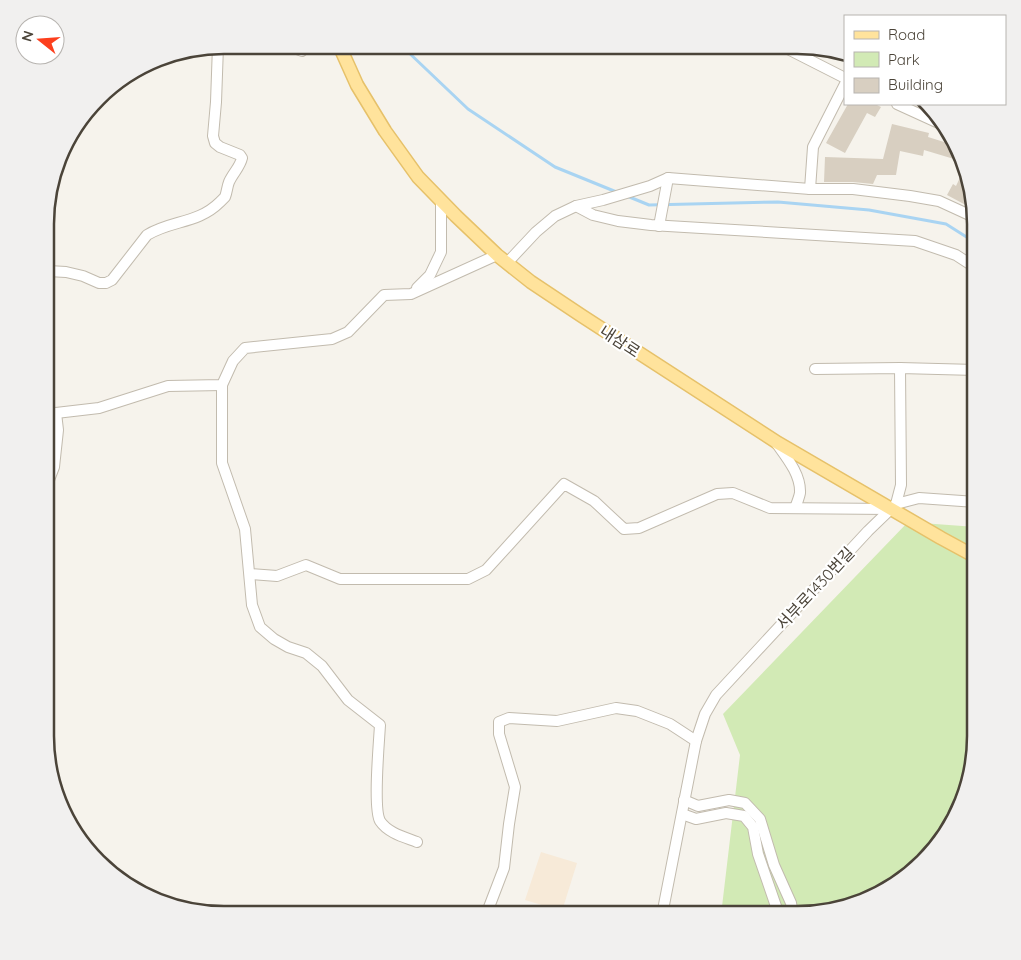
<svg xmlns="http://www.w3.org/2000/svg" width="1021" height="960" font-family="Quicksand,'Noto Sans KR',sans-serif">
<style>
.commercial{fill:#f7ead8}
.green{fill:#d2eab5}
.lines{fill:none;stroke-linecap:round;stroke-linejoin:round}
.stream{stroke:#a9d4f2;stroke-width:3}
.building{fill:#d8cfc1}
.minor-casing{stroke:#c2bbae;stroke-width:12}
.major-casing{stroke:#e6c16a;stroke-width:15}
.minor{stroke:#fff;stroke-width:10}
.major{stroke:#ffe39c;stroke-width:12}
.labels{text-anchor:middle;stroke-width:4.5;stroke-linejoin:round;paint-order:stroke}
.street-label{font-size:16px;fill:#4b4439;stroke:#fff}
.rim{fill:none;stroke:#4b4439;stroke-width:2.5}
</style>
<rect width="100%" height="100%" fill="#f6f3ec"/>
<polygon class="commercial" points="541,852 577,863 562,911 525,900"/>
<polygon class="green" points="908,522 976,527 976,736 958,815 915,871 865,901 808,915 721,915 740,755 723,714"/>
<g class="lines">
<g class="stream">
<polyline points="392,45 406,50 468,109 555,167 619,193"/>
<polyline points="627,196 649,205 778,202 869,210 946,224 976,243"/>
</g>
</g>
<g class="building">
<polygon points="848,104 875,104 881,107 875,117 867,113 845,153 826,143"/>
<polygon points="892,124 929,133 928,137 957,146 962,156 964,162 924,150 923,156 900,151 896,175 877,175 873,184 853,182 824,182 825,157 883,159"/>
<polygon points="965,167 971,192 975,210 947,195 953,184 956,186"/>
</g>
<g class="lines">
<defs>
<g id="minor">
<polyline points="286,45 302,51"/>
<polyline points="780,45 845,78"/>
<polyline points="897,104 943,125"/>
<polyline points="810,189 813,147 845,84"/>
<polyline points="576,206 593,215 618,221 651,225 915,241 956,255 976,268"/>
<polyline points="659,226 668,178"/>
<polyline points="507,263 536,232 555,216 576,206 603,200 650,186 668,178 810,189 853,189 910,196 939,201 976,218"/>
<path d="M48,271L66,272L83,276L99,283H106L112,280L147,235C171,220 198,224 220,202C221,201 224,198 225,197C227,192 227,187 229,182C233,173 240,167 242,158L240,155L220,147L215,143L213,136L216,102L218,46"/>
<polyline points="417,288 430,275 441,252 441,200"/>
<polyline points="815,369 900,368 976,370"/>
<path d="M222,385V463L245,529L252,605L260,627L274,639L288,647L306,653L322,666L348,700L380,725C379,743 373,808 380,821C388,833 404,837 417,842"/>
<polyline points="47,412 56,413 99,408 168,386 222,385 233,361 245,348 332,339 348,332 384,295 411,294 497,255"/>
<path d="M777,444C787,458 801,475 800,493C799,498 797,503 795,508"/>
<polyline points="47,485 54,467 58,430 56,413"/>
<polyline points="896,504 901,485 900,368"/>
<polyline points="250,574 277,576 306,565 340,579 468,579 486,570 564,484 594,501 624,529 639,528 717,494 733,493 770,508 891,509"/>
<polyline points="684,800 698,806 729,800 745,803 760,819 774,865 791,903 793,915"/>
<polyline points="682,814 696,819 726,813 744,816 753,827 758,854 779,915"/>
<polyline points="486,915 504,868 509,824 515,787 499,734 499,722 509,718 557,721 616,708 637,711 670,724 696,741"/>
<polyline points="662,915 696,741 705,714 716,695 868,531 896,504 919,498 976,502"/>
</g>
<polyline id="major" points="339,45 357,85 385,131 418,177 456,216 497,255 531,282 582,316 778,443 941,538 976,557"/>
</defs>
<use href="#minor" class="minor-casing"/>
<use href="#major" class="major-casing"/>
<use href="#minor" class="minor"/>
<use href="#major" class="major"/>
</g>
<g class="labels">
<g class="street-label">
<text transform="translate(620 341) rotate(33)" y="6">내삼로</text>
<text transform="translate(815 588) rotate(-47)" y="6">서부로1430번길</text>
</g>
</g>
<path d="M0 0H1021V960H0ZM224 54H797A170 170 0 0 1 967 224V736A170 170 0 0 1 797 906H224A170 170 0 0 1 54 736V224A170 170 0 0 1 224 54Z" fill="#f1f0ef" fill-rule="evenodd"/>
<path class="rim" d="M224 54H797A170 170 0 0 1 967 224V736A170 170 0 0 1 797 906H224A170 170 0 0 1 54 736V224A170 170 0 0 1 224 54Z"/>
<rect x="844" y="15" width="162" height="90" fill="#ffffff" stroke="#b7b4b0"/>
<rect x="854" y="31" width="25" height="8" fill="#ffe39c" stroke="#b7b4b0"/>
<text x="888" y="40" font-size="15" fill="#4b4439">Road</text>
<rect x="854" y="52" width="25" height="15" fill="#d2eab5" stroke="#b7b4b0"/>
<text x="888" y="65" font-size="15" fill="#4b4439">Park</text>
<rect x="854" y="78" width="25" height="15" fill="#d8cfc1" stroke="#b7b4b0"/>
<text x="888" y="90" font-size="15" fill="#4b4439">Building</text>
<g transform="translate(40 40) rotate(287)"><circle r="24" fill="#ffffff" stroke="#b7b4b0"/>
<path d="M0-4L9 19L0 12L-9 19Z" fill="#fc3f1d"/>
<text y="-8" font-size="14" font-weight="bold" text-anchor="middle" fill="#4b4439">N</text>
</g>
</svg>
